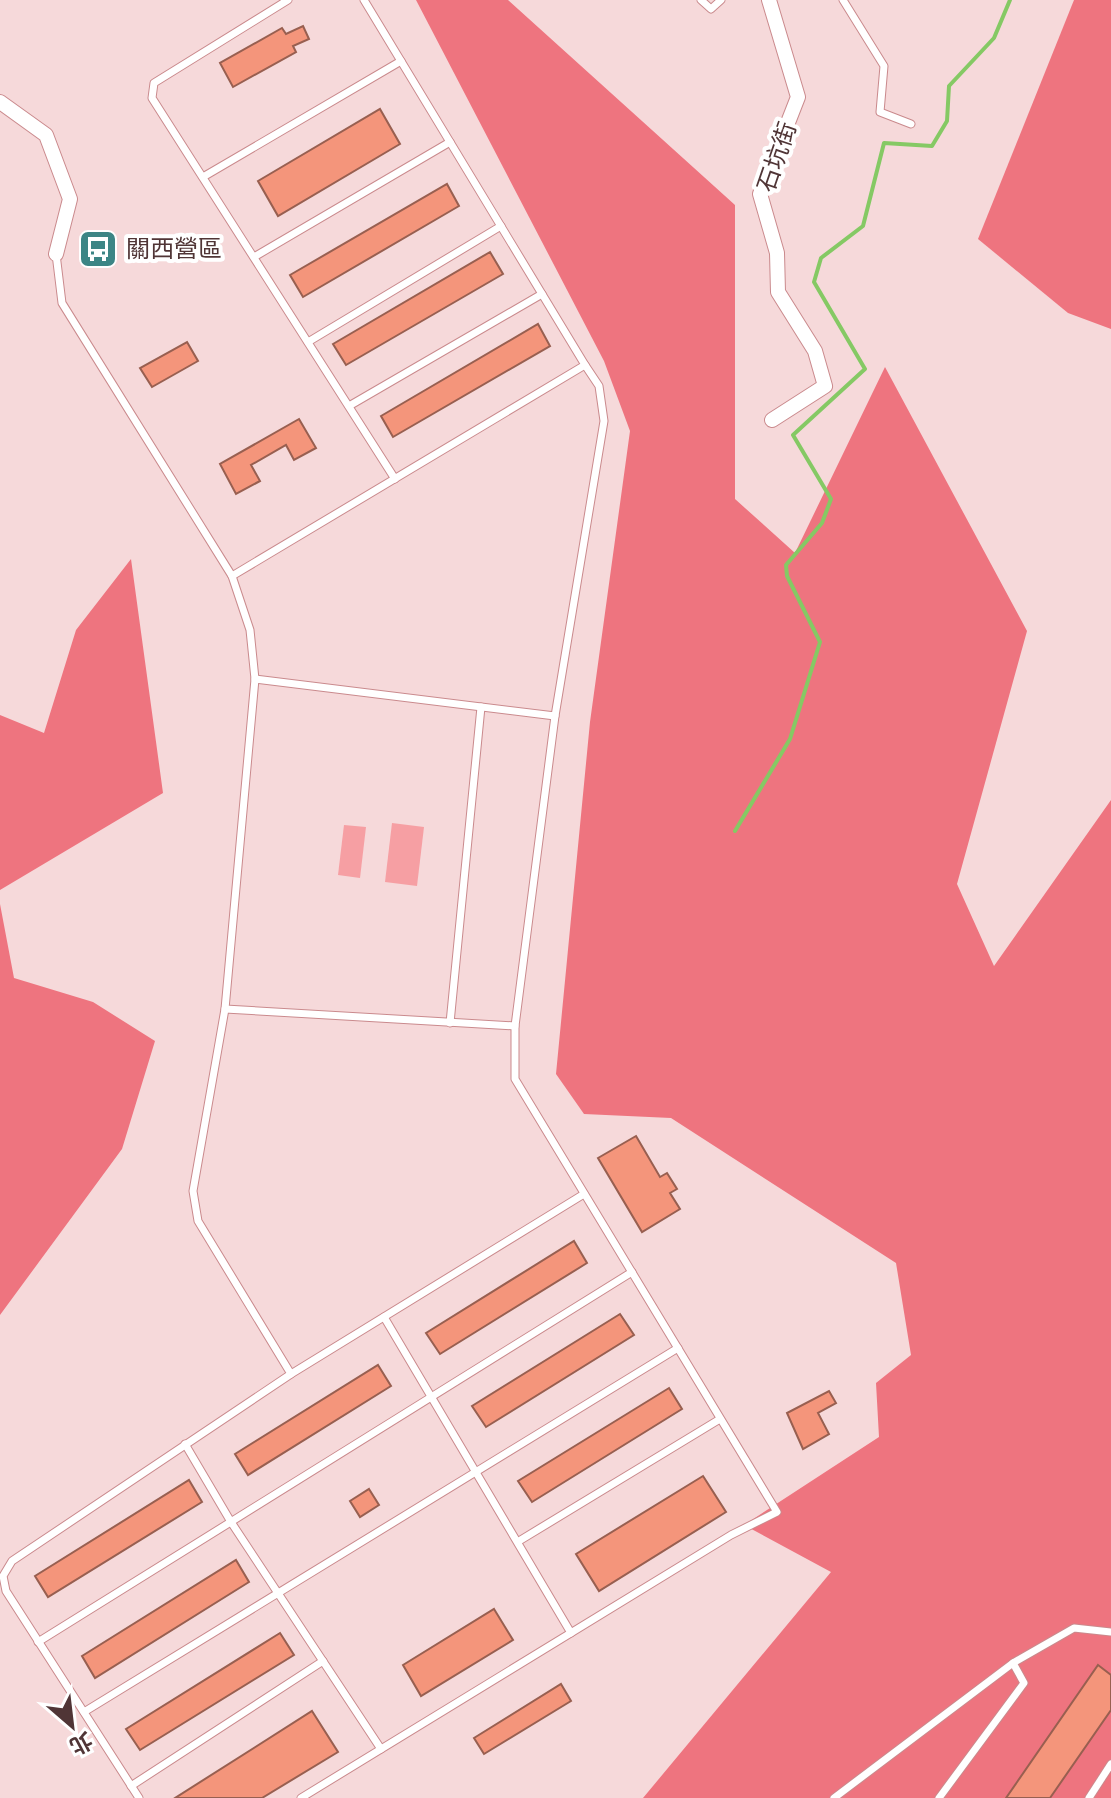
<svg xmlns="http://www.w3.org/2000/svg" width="1111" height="1798" font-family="Signika,'Noto Sans TC',sans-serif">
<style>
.green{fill:#f69fa3}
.forest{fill:#ee747f}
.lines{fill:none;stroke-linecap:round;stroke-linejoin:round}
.stream{stroke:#85c964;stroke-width:4}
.building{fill:#f4957b;stroke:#985f50;stroke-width:2}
.service-casing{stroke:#ca8a8d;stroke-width:9}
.minor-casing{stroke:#ca8a8d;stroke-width:16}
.service{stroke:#fff;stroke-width:7}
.minor{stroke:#fff;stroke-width:14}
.labels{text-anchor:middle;stroke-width:8;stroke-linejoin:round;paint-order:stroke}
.street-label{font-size:24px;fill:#503536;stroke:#fff}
.poi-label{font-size:24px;fill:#503536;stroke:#fff;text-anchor:start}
</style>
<rect width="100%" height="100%" fill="#f6d9da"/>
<g class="green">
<polygon points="392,823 424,827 417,886 385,882"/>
<polygon points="344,825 366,827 360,878 338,875"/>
</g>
<g class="forest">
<polygon points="416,0 508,0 735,205 735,499 795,553 885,367 1027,631 957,884 994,966 1111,800 1111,1798 643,1798 831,1572 744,1525 879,1437 876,1383 911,1355 896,1263 671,1118 584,1114 556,1074 590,722 630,431 604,361"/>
<polygon points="1074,0 1111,0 1111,329 1068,313 978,239"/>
<polygon points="131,559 163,793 0,890 0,715 44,733 76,630"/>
<polygon points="0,904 14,978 93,1002 155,1041 122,1149 0,1315"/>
</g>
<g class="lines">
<polyline class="stream" points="735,831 790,739 820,642 787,576 786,565 822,523 831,499 793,435 865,369 814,282 821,258 863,226 884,143 932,146 947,121 949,86 994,38 1010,0"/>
</g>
<g class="building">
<polygon points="303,26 309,39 293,46 296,52 233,87 220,63 282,28 286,34"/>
<polygon points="380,109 400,144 278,216 258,181"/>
<polygon points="447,184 459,206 303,297 290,275"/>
<polygon points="490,252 503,274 346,365 333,344"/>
<polygon points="538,324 550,346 393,437 381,416"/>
<polygon points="187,342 198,361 152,387 140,368"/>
<polygon points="299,419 316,448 294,460 286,445 251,465 260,481 236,494 220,464"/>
<polygon points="636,1136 660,1177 667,1173 677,1189 670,1193 680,1209 642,1232 598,1158"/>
<polygon points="574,1241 587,1263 440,1354 426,1333"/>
<polygon points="620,1314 634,1335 486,1427 472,1406"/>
<polygon points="378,1365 391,1386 248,1475 235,1454"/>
<polygon points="669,1388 682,1409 532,1502 518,1481"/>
<polygon points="829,1391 836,1403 818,1413 829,1434 803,1449 787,1413"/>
<polygon points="703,1476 726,1512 599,1591 576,1554"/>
<polygon points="189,1480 202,1502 48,1597 35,1576"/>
<polygon points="369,1489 379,1505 360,1517 350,1501"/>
<polygon points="236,1560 249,1582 95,1678 82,1656"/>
<polygon points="494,1609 513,1640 421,1696 403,1665"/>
<polygon points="280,1633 294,1655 140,1750 126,1729"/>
<polygon points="1098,1665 1111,1675 1111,1710 1050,1798 1006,1798"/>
<polygon points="561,1684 571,1701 484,1754 474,1738"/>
<polygon points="312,1711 338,1752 262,1798 175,1798"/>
</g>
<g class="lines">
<defs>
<g id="service">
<polyline points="288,0 154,83 152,98 395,479"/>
<polyline points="701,0 711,9 721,0"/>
<polyline points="843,0 884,66 880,112 911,124"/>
<polyline points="203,177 401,61"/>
<polyline points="56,254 62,303 232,576 250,630 255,679 225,1009 193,1191 198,1221 291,1374 12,1561 3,1576 6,1591 139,1798"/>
<polyline points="254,257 450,142"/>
<polyline points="308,342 501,226"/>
<polyline points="349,406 542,294"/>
<polyline points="232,576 585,365 364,0"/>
<polyline points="255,679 555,716 604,421 599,386 585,365"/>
<polyline points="225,1009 515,1026"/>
<polyline points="450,1023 481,707"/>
<polyline points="384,1317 571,1633"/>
<polyline points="291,1374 584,1194"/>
<polyline points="185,1444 231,1522 381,1749"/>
<polyline points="519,1541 720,1419"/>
<polyline points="38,1642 632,1272"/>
<polyline points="1013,1663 1074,1628 1111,1632"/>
<polyline points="84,1712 678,1348"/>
<polyline points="131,1786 323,1661"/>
<polyline points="301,1798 731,1535 777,1512 515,1079 515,1026 555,716"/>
<polyline points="834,1798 1013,1663 1024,1683 939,1798"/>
<polyline points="1089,1798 1111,1764"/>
</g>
<g id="minor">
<polyline points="769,0 798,97 760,194 777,253 778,292 815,351 825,386 772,420"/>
<polyline points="0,102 46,135 70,199 56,254"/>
</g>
</defs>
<use href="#service" class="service-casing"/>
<use href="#minor" class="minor-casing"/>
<use href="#service" class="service"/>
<use href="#minor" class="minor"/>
</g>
<defs>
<symbol id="bus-square" viewBox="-11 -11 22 22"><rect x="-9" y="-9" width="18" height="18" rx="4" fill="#3c8585" stroke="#fff"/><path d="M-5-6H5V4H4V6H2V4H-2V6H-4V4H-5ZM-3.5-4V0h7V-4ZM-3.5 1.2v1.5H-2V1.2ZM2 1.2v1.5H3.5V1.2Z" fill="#fff"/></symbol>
</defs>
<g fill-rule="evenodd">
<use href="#bus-square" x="76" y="227" width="44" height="44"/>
</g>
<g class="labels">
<g class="street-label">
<text transform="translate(777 157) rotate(-71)" y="8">石坑街</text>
</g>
<g class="poi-label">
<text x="126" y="257">關西營區</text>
</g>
</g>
<g transform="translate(72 1726) rotate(152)" stroke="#ffffff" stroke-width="6" paint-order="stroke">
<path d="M0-6L14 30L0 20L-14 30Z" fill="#503536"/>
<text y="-12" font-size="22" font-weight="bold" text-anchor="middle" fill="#503536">北</text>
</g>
</svg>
